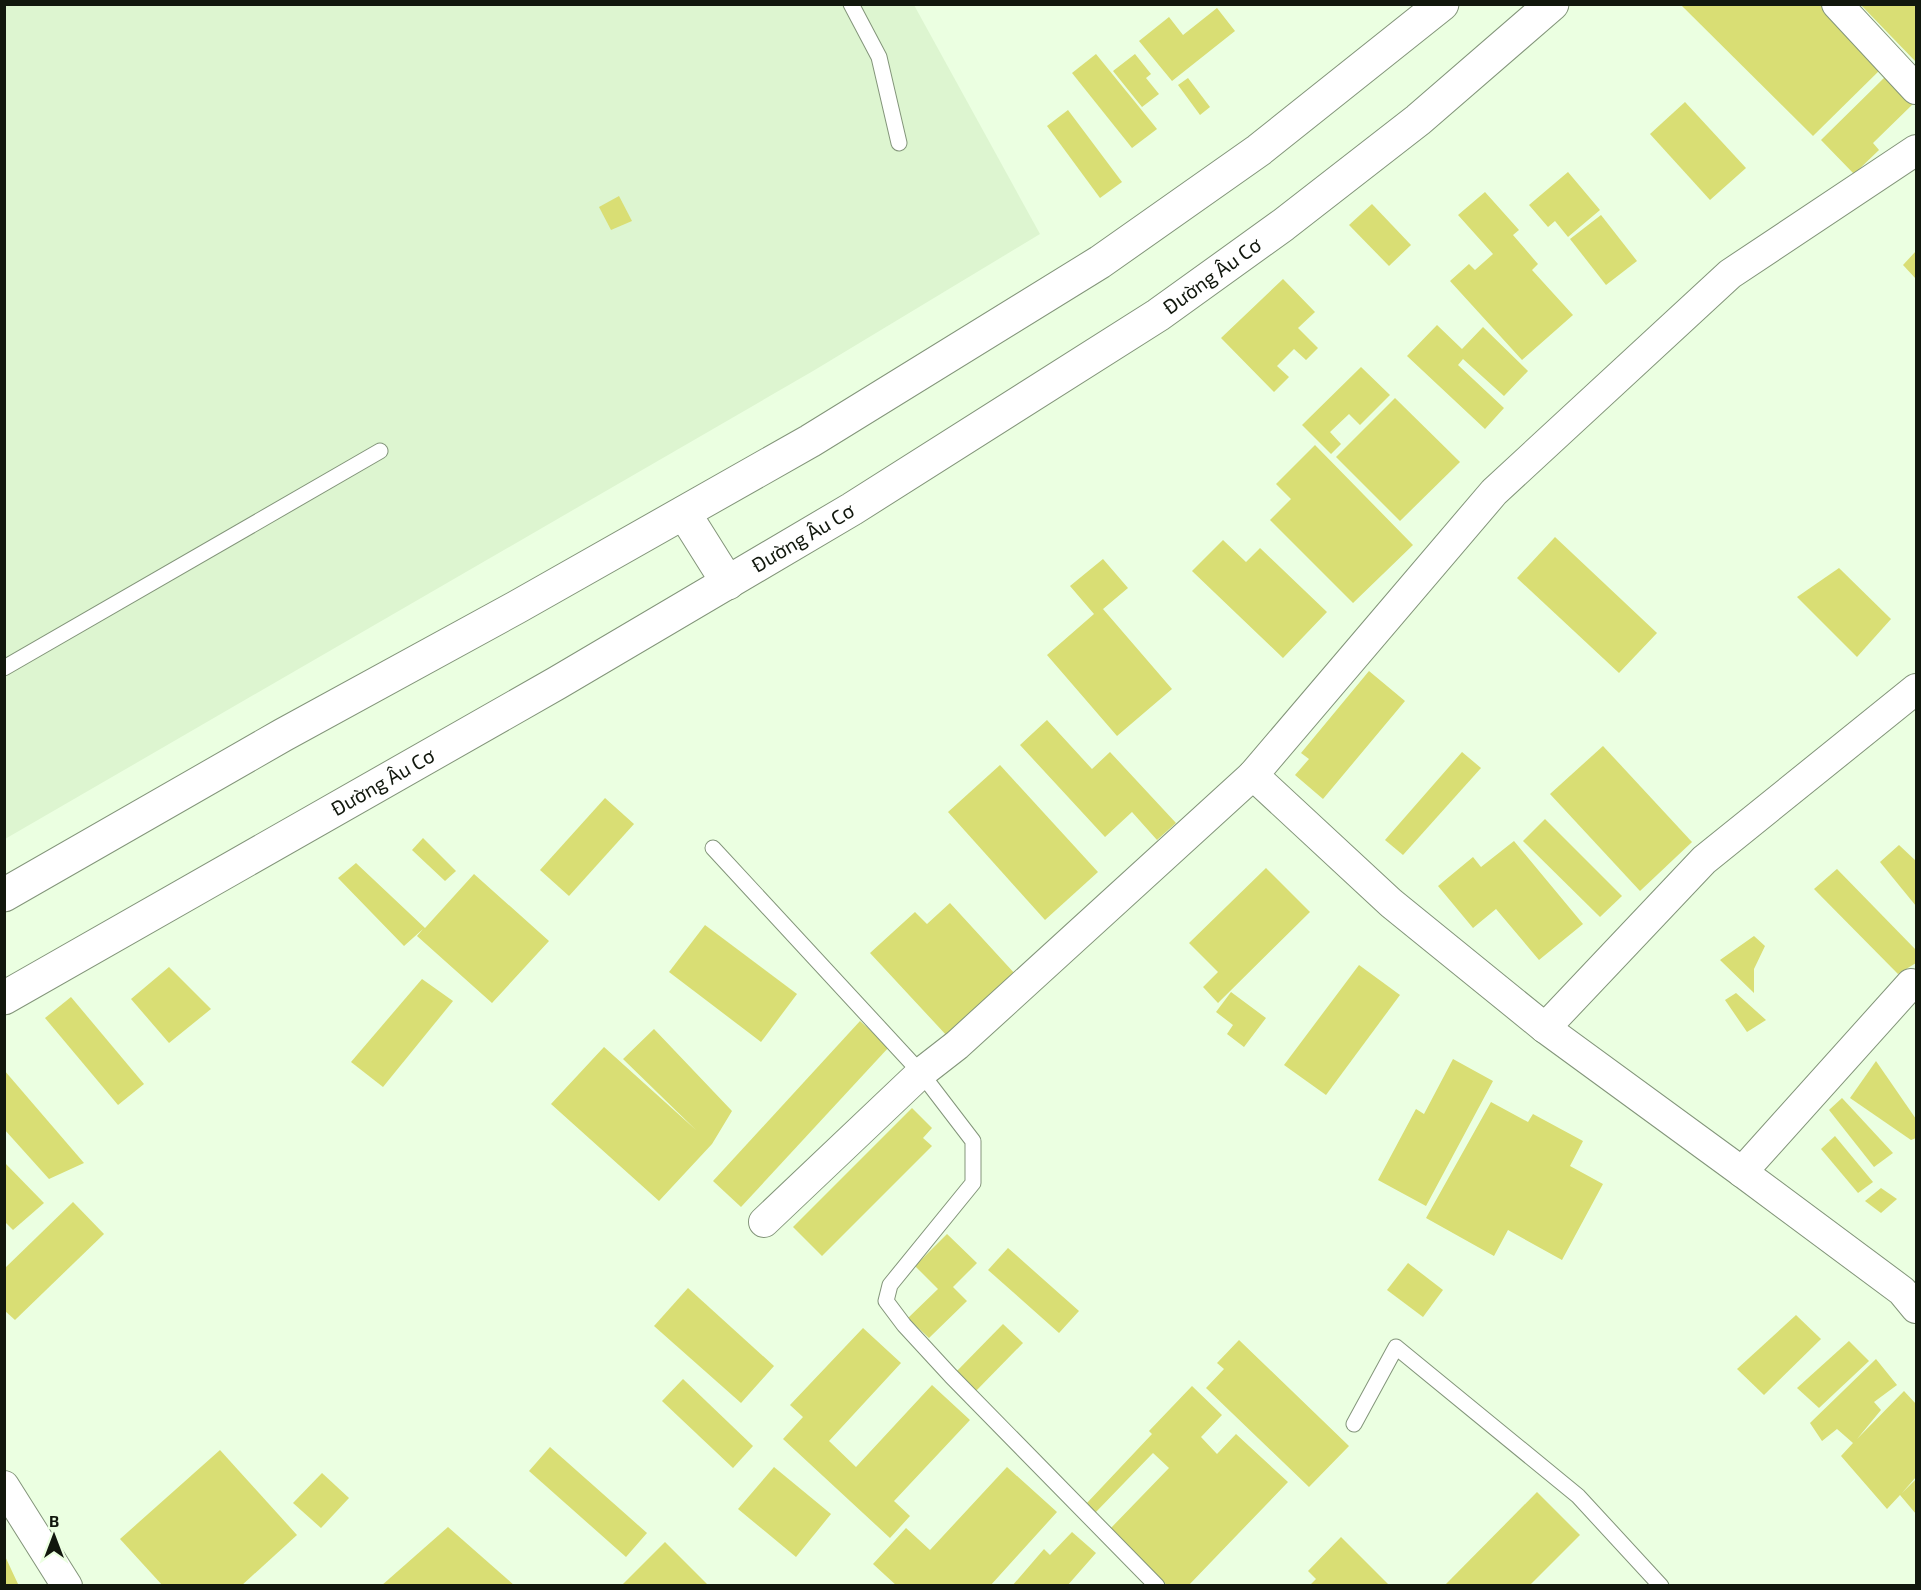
<svg xmlns="http://www.w3.org/2000/svg" width="1921" height="1590" font-family="'Exo 2',sans-serif">
<style>
.built{fill:#ddf5d0}
.building{fill:#d9de74}
.lines{fill:none;stroke-linecap:round;stroke-linejoin:round}
.lane-casing{stroke:#83957a;stroke-width:17}
.street-casing{stroke:#83957a;stroke-width:32}
.secondary-casing{stroke:#83957a;stroke-width:35}
.lane{stroke:#fff;stroke-width:15}
.street{stroke:#fff;stroke-width:30}
.secondary{stroke:#fff;stroke-width:33}
.labels{text-anchor:middle;stroke-width:4.5;stroke-linejoin:round;paint-order:stroke}
.street-label{font-size:20px;fill:#11170d;stroke:#ebffe1}
</style>
<rect width="100%" height="100%" fill="#ebffe1"/>
<polygon class="built" points="5,5 914,5 1040,234 813,371 5,839"/>
<g class="building">
<polygon points="1680,4 1826,4 1886,64 1813,136"/>
<polygon points="1860,4 1916,4 1916,62"/>
<polygon points="1217,8 1235,31 1172,81 1139,41 1169,17 1183,35"/>
<polygon points="1096,54 1157,129 1132,148 1072,73"/>
<polygon points="1135,54 1151,74 1146,78 1159,94 1142,107 1113,71"/>
<polygon points="1886,76 1914,103 1873,143 1879,150 1854,174 1821,140"/>
<polygon points="1188,78 1210,107 1200,115 1178,85"/>
<polygon points="1685,102 1746,168 1710,200 1650,134"/>
<polygon points="1068,110 1122,182 1100,198 1047,126"/>
<polygon points="1568,172 1600,210 1568,237 1555,221 1548,227 1529,205"/>
<polygon points="1485,192 1519,230 1513,235 1538,264 1532,270 1573,315 1522,360 1450,281 1469,264 1475,270 1493,254 1458,215"/>
<polygon points="619,196 632,221 611,230 599,207"/>
<polygon points="1372,204 1411,245 1389,266 1349,225"/>
<polygon points="1601,215 1637,261 1606,285 1570,239"/>
<polygon points="1916,251 1916,279 1903,265"/>
<polygon points="1283,279 1315,312 1298,328 1318,348 1306,360 1294,349 1277,366 1289,377 1274,392 1221,338"/>
<polygon points="1437,325 1462,349 1483,327 1528,371 1504,396 1463,359 1458,365 1504,408 1485,429 1407,356"/>
<polygon points="1361,367 1390,395 1360,425 1349,414 1330,432 1341,444 1331,454 1302,425"/>
<polygon points="1395,398 1460,462 1400,521 1336,457"/>
<polygon points="1315,445 1413,545 1353,603 1270,520 1291,499 1276,484"/>
<polygon points="1555,537 1657,633 1619,673 1517,578"/>
<polygon points="1223,540 1246,562 1260,548 1327,612 1283,658 1192,571"/>
<polygon points="1103,559 1128,588 1103,609 1172,689 1117,736 1047,655 1094,614 1070,586"/>
<polygon points="1839,568 1891,619 1857,657 1797,597"/>
<polygon points="1369,671 1405,701 1323,799 1295,775 1309,759 1301,753"/>
<polygon points="1047,720 1092,769 1110,752 1176,823 1157,840 1132,812 1105,837 1020,745"/>
<polygon points="1603,746 1692,842 1640,891 1550,794"/>
<polygon points="1462,752 1481,768 1403,855 1385,840"/>
<polygon points="1000,765 1098,872 1045,920 948,812"/>
<polygon points="605,798 634,824 569,896 540,870"/>
<polygon points="1545,819 1622,896 1600,917 1523,841"/>
<polygon points="423,838 456,871 445,881 412,850"/>
<polygon points="1514,841 1583,924 1539,960 1496,909 1473,928 1438,886 1473,857 1481,867"/>
<polygon points="1899,845 1916,861 1916,906 1880,862"/>
<polygon points="356,863 425,928 474,874 549,941 492,1003 417,936 423,929 404,946 338,878"/>
<polygon points="1266,868 1310,912 1218,1003 1203,987 1218,972 1189,943"/>
<polygon points="1837,869 1916,950 1916,963 1898,974 1814,889"/>
<polygon points="950,903 1016,975 948,1037 870,953 915,912 927,924"/>
<polygon points="705,925 797,994 761,1042 669,972"/>
<polygon points="1754,936 1765,946 1754,969 1754,993 1720,960"/>
<polygon points="1359,965 1400,995 1326,1095 1284,1065"/>
<polygon points="169,967 211,1009 169,1043 131,999"/>
<polygon points="422,979 453,1001 383,1087 351,1062"/>
<polygon points="1231,992 1266,1018 1244,1047 1227,1034 1233,1025 1216,1012"/>
<polygon points="1736,993 1766,1020 1747,1032 1725,1000"/>
<polygon points="71,997 144,1084 118,1105 45,1018"/>
<polygon points="860,1021 889,1047 741,1207 713,1181"/>
<polygon points="654,1029 732,1111 712,1144 659,1201 551,1104 604,1047 696,1130 623,1059"/>
<polygon points="1453,1059 1493,1081 1426,1206 1378,1180 1416,1109 1424,1114"/>
<polygon points="1876,1061 1916,1119 1916,1138 1911,1140 1850,1098"/>
<polygon points="4,1070 84,1163 49,1179 4,1129"/>
<polygon points="1842,1098 1893,1153 1874,1167 1829,1110"/>
<polygon points="1491,1102 1528,1122 1533,1114 1583,1141 1570,1166 1603,1184 1562,1260 1508,1230 1494,1256 1426,1218"/>
<polygon points="912,1108 932,1128 923,1138 932,1146 822,1256 793,1227"/>
<polygon points="1835,1136 1873,1182 1858,1193 1821,1149"/>
<polygon points="4,1162 44,1203 13,1230 4,1221"/>
<polygon points="1881,1188 1897,1199 1881,1213 1865,1201"/>
<polygon points="73,1202 104,1234 15,1320 4,1310 4,1269"/>
<polygon points="947,1234 977,1263 953,1287 967,1301 929,1338 908,1318 938,1289 915,1266"/>
<polygon points="1008,1248 1079,1311 1059,1333 988,1270"/>
<polygon points="1408,1263 1443,1290 1423,1317 1387,1290"/>
<polygon points="688,1288 774,1366 741,1403 654,1326"/>
<polygon points="1796,1315 1821,1339 1764,1395 1737,1369"/>
<polygon points="1003,1324 1023,1343 973,1394 953,1375"/>
<polygon points="863,1328 901,1363 829,1441 856,1467 932,1385 970,1420 894,1501 910,1516 890,1538 783,1439 803,1417 790,1405"/>
<polygon points="1239,1340 1349,1446 1309,1487 1206,1388 1224,1369 1217,1363"/>
<polygon points="1849,1341 1869,1361 1819,1408 1797,1388"/>
<polygon points="1876,1359 1897,1385 1874,1402 1881,1410 1857,1439 1904,1391 1916,1404 1916,1477 1902,1493 1916,1479 1916,1514 1900,1495 1887,1509 1841,1456 1853,1443 1837,1429 1822,1441 1810,1423"/>
<polygon points="683,1379 753,1446 733,1468 662,1401"/>
<polygon points="1192,1386 1222,1415 1201,1437 1217,1454 1236,1434 1288,1482 1188,1586 1168,1586 1109,1530 1169,1468 1153,1453 1095,1513 1086,1504 1152,1434 1149,1431"/>
<polygon points="550,1447 647,1533 626,1557 529,1471"/>
<polygon points="220,1450 297,1535 241,1586 163,1586 120,1539"/>
<polygon points="774,1467 831,1514 796,1557 738,1509"/>
<polygon points="1007,1467 1057,1512 990,1586 897,1586 873,1564 906,1528 930,1550"/>
<polygon points="322,1473 349,1498 321,1528 293,1503"/>
<polygon points="1537,1492 1580,1535 1529,1586 1444,1586"/>
<polygon points="448,1527 515,1586 381,1586"/>
<polygon points="1072,1532 1096,1553 1067,1586 1012,1586 1044,1549 1050,1555"/>
<polygon points="1341,1537 1390,1586 1309,1586 1316,1579 1308,1571"/>
<polygon points="665,1542 709,1586 621,1586"/>
<polygon points="4,1554 18,1584 14,1586 4,1586"/>
</g>
<g class="lines">
<defs>
<g id="lane">
<polyline points="851,4 879,57 899,143"/>
<polyline points="4,668 380,451"/>
<polyline points="713,848 921,1073 973,1141 973,1183 890,1285 886,1301 904,1325 951,1376 1157,1586"/>
<polyline points="1354,1424 1396,1347 1578,1496 1661,1586"/>
</g>
<g id="street">
<polyline points="1837,4 1916,89"/>
<polyline points="1253,775 1391,903 1545,1028 1742,1172 1902,1291 1916,1308"/>
<polyline points="1545,1028 1704,860 1916,689"/>
<polyline points="1742,1172 1911,984"/>
<polyline points="764,1222 921,1073 957,1045 1253,775 1494,492 1730,274 1916,150"/>
<polyline points="4,1486 67,1586"/>
</g>
<g id="secondary">
<polyline points="684,513 728,583"/>
<polyline points="4,895 283,735 517,607 810,441 1100,262 1259,150 1442,4"/>
<path id="s1" d="M4,998L557,683L852,509L1158,315L1283,225L1418,120L1552,4"/>
</g>
</defs>
<use href="#lane" class="lane-casing"/>
<use href="#street" class="street-casing"/>
<use href="#secondary" class="secondary-casing"/>
<use href="#lane" class="lane"/>
<use href="#street" class="street"/>
<use href="#secondary" class="secondary"/>
</g>
<g class="labels">
<g class="street-label">
<text dy="7" stroke="none"><textPath href="#s1" startOffset="1408">Đường Âu Cơ</textPath></text>
<text dy="7" stroke="none"><textPath href="#s1" startOffset="922">Đường Âu Cơ</textPath></text>
<text dy="7" stroke="none"><textPath href="#s1" startOffset="436">Đường Âu Cơ</textPath></text>
</g>
</g>
<rect width="1921" height="1590" fill="none" stroke="#11170d" stroke-width="12"/>
<g transform="translate(54 1536)" stroke="#ebffe1" stroke-width="4.5" paint-order="stroke">
<path d="M0-4.5L10 22L0 15L-10 22Z" fill="#11170d"/>
<text y="-9" font-size="16" font-weight="bold" text-anchor="middle" fill="#11170d">B</text>
</g>
</svg>
